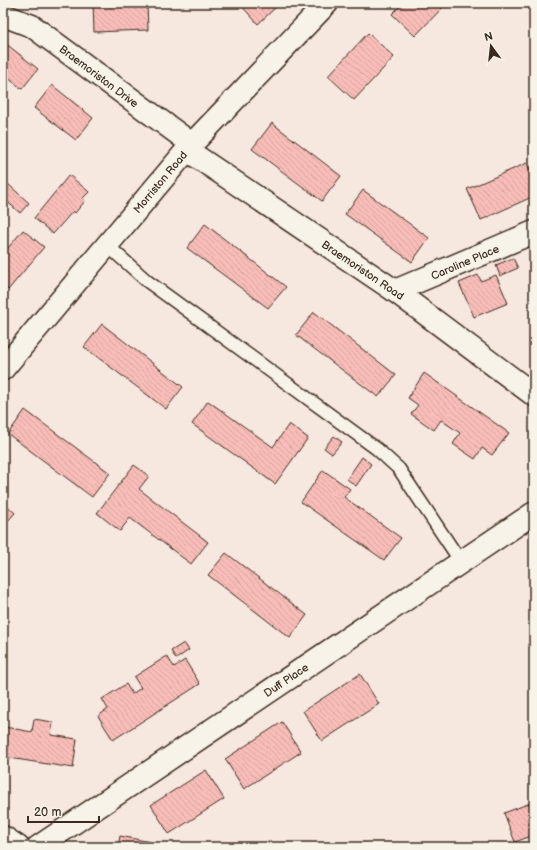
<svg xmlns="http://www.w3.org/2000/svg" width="537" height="850" font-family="'Balsamiq Sans',sans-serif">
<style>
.building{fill:url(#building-back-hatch);stroke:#3b2a1e}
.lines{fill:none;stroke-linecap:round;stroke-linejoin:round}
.lane-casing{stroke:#3b2a1e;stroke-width:15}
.street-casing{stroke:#3b2a1e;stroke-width:25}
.secondary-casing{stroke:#3b2a1e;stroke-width:25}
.lane{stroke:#f7f3e8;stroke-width:12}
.street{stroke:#f7f3e8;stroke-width:22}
.secondary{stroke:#f7f3e8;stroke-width:22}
.labels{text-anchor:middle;stroke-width:3.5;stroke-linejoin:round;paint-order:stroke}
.street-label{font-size:11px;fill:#3b2a1e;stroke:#f7f3e8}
</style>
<defs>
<pattern id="building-back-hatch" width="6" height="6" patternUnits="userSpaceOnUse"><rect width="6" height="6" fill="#f9bdb9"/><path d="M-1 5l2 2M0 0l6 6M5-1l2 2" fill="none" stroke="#d6a39f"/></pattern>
</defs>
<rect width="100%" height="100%" fill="#f7e8df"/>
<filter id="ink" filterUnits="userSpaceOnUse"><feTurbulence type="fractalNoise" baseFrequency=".025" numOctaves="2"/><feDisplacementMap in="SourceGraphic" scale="8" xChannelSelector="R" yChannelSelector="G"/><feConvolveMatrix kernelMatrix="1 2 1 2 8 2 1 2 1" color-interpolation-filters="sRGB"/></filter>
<g filter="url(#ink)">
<g class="building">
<polygon points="93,3 147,3 148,30 94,32"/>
<polygon points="239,3 273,3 276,7 258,24"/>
<polygon points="403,3 447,3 415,36 392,14"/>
<polygon points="368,33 394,57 354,100 328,76"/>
<polygon points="5,43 38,69 22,89 3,74 3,45"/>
<polygon points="52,85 93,118 76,140 34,108"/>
<polygon points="272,123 341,176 322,201 252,149"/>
<polygon points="527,163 534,180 534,196 481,220 467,189"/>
<polygon points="69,175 89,192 83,198 85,201 75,213 73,211 53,234 34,218"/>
<polygon points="8,184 29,203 20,213 3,198 3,190"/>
<polygon points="363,190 429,238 412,262 345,214"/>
<polygon points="205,224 286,287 268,308 187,248"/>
<polygon points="23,230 44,247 8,290 3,285 3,254"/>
<polygon points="513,258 518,268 500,276 496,265"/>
<polygon points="478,275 481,281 496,275 508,303 474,317 459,283"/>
<polygon points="314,312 396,375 378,397 296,335"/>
<polygon points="102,324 183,387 166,409 84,347"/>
<polygon points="424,373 509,433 492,455 482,448 475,459 453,444 460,433 441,420 434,430 411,414 418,405 408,398"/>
<polygon points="208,401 273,447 289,424 308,438 275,484 192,424"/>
<polygon points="25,410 110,473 92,497 8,434"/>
<polygon points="334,436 342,442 332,454 324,448"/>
<polygon points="362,457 371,464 356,486 347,479"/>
<polygon points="134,465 149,476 139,489 208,542 191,564 130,518 120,531 97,513"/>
<polygon points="323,470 350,489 344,497 401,538 384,560 301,502"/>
<polygon points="3,502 15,513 5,524 3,522"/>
<polygon points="226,553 307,615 290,638 208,575"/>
<polygon points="184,643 189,650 176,659 171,651"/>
<polygon points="167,656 174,667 185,660 200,684 113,740 98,716 108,709 102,699 126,684 132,694 141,688 134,677"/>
<polygon points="360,674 379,704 322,741 303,711"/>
<polygon points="3,719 6,720 5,727 32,732 34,719 53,722 51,735 77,739 73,768 3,757"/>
<polygon points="282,722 301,752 244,789 225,759"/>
<polygon points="206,770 224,799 169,834 151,805"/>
<polygon points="533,802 534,804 534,835 515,842 504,813"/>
<polygon points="120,836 161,844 160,847 118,847"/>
</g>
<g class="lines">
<defs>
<polyline id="lane" points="107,245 147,281 377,449 399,469 461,562"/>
<g id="street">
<polyline points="3,15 32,26 192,144"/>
<polyline points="187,150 395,291 534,395"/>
<polyline points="395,291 534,232"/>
<polyline points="3,837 18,847"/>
<polyline points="38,847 534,513"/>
</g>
<polyline id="secondary" points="3,369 192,144 327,3"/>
</defs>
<use href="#lane" class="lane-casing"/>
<use href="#street" class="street-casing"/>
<use href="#secondary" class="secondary-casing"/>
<use href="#lane" class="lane"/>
<use href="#street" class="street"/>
<use href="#secondary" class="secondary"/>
</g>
</g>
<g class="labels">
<g class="street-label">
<text transform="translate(99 76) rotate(37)" y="4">Braemoriston Drive</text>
<text transform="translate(160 182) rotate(-50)" y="4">Morriston Road</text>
<text transform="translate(465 262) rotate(-23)" y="4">Caroline Place</text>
<text transform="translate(363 270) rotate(34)" y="4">Braemoriston Road</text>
<text transform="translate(286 680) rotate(-34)" y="4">Duff Place</text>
</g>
</g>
<rect width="537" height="850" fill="none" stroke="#f7f3e8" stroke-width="16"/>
<rect x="8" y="8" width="521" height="834" fill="none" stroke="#3b2a1e" stroke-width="1.5" filter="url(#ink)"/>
<g transform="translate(491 46) rotate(345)" stroke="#f7f3e8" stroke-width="3" paint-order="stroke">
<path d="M0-3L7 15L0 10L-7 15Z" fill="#3b2a1e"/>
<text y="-6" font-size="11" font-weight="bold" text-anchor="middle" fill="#3b2a1e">N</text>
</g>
<path d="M28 816v6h71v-6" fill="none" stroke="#3b2a1e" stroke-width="2"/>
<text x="34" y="816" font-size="12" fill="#3b2a1e" stroke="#f7f3e8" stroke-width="3" paint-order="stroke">20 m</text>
</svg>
